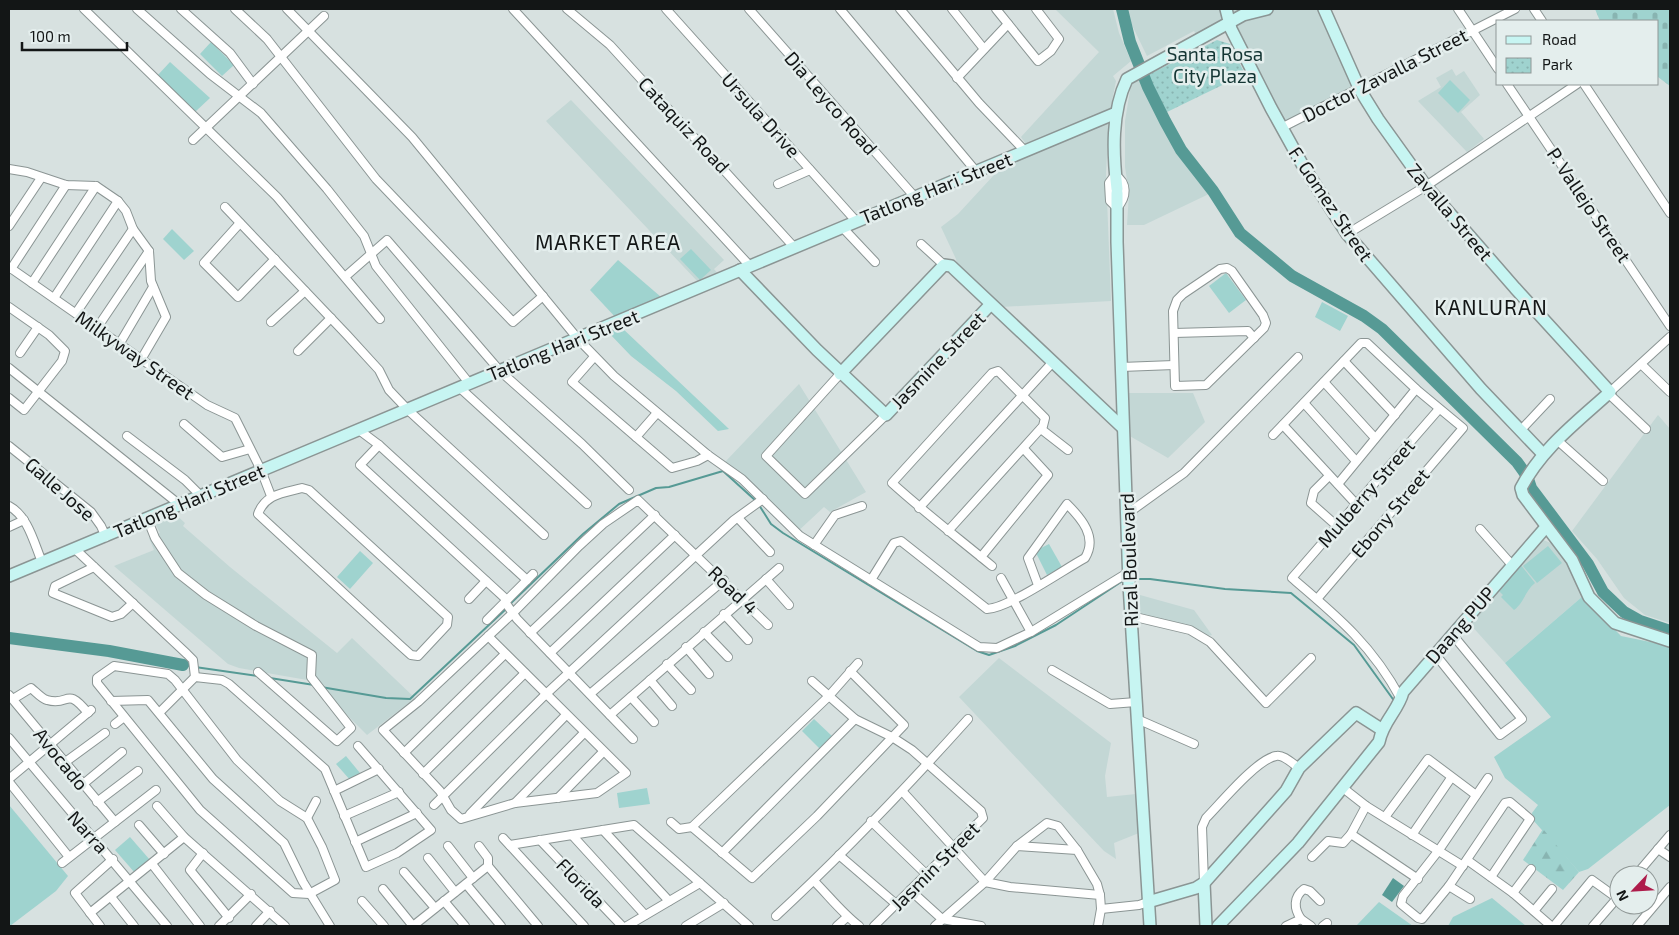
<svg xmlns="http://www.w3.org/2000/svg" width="1679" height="935" font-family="'Exo 2',sans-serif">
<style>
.built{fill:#c3d7d5}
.green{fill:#9fd3cf}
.forest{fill:url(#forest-firs)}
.cemetery{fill:url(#cemetery-stones)}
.park{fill:url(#park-dots)}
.water{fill:#569a95}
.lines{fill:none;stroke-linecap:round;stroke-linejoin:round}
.stream{stroke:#569a95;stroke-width:2}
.river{stroke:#569a95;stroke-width:12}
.street-casing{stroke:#8b9594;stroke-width:10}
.secondary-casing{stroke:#8b9594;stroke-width:14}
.street{stroke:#fff;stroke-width:8}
.secondary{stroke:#c7f5f2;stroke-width:11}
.labels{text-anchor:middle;stroke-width:5;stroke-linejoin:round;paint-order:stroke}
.park-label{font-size:19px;fill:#143634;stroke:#e4eeed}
.street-label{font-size:19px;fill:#131616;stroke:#e4eeed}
.quarter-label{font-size:21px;letter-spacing:1px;fill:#131616;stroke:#e4eeed}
</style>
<defs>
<pattern id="forest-firs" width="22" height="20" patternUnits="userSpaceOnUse" patternTransform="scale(1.25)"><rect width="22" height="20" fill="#9fd3cf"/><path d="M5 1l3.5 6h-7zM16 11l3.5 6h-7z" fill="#88b4b1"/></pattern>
<pattern id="cemetery-stones" width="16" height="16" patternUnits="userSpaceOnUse" patternTransform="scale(1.25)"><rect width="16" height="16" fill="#9fd3cf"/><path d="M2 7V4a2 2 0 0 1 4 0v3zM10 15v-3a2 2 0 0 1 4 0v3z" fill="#88b4b1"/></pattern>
<pattern id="park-dots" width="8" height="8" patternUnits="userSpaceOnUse" patternTransform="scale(1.25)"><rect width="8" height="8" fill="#9fd3cf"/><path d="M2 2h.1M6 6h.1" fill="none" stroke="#88b4b1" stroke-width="1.8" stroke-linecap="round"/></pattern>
</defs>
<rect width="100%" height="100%" fill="#d7e1e0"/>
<g class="built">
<polygon points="1055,9 1113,9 1119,33 1131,61 1113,76 1116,81 1110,111 1028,147 1021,137 1099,52"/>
<polygon points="1125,9 1325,9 1360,90 1281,128 1231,29 1198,38 1194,31 1147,56 1131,23 1129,23"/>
<polygon points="1452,69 1456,76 1464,71 1480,95 1461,112 1484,139 1467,152 1418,101 1441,87 1436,78"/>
<polygon points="1139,80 1174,145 1211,193 1144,225 1127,225 1129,193 1125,167 1125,121 1131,84"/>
<polygon points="571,100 724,260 714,269 718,274 699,283 546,121"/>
<polygon points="1109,117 1106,173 1111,301 1001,307 957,264 956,259 941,227 958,214 1005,163"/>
<polygon points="799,384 866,492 830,512 824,507 795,534 748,487 723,467 726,461"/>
<polygon points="1126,393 1193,393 1205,422 1168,458 1128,435"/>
<polygon points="1658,415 1670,429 1670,623 1645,615 1624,598 1597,559 1572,531"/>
<polygon points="172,511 185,523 183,526 230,567 337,653 352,638 415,698 367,735 313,681 239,668 228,664 114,566 154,550 149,538 160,533 153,519"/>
<polygon points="1541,539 1553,544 1565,559 1583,596 1505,663 1469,623"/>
<polygon points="1140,595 1194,610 1212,635 1207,636 1140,615"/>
<polygon points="999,658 1111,743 1105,776 1107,797 1136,794 1139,833 1114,843 1116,859 1104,851 959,697"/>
</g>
<g class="green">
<polygon points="211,42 234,65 222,76 200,54"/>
<polygon points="170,62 210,98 195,112 157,76"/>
<polygon points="1450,80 1470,100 1458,113 1438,93"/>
<polygon points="172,229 194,251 184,260 163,239"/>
<polygon points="691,249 711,270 700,280 680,259"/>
<polygon points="618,260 661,297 617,319 590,290"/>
<polygon points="1226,273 1246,300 1229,313 1209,286"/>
<polygon points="1322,302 1348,316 1340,331 1315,317"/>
<polygon points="621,327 729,429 718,431 676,391 631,356 609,333"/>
<polygon points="1049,544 1062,567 1047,575 1035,551"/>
<polygon points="1548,546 1562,563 1537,583 1523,566"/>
<polygon points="360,551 373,563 350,589 337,577"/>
<path d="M1520,564L1535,583C1525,591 1524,603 1514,610L1501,597L1503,595L1498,590Z"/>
<polygon points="1583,596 1621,636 1670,646 1670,805 1588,869 1579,872 1533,820 1532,813 1538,805 1505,778 1494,757 1551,717 1505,663"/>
<polygon points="814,719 833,737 821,750 802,731"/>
<polygon points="346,756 360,773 351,781 336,764"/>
<polygon points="647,788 650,804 619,808 617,793"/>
<polygon points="9,805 68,876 56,891 10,926"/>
<polygon points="130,837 150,860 135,873 115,850"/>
<polygon points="1492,898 1526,926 1448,926 1453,917"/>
<polygon points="1379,902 1413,926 1356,926"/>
</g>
<polygon class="forest" points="1543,829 1579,872 1563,890 1523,860"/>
<polygon class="cemetery" points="1595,9 1670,9 1670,86 1658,77 1658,21 1600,21"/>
<polygon class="park" points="1217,40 1230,44 1245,74 1167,112 1148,75"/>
<polygon class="water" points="1393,878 1404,886 1392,902 1382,895"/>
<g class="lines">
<g class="stream">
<polyline points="759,505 771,524 783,533 977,651 989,655 1015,646 1056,625 1124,580"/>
<polyline points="1134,579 1150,579 1225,589 1291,593 1354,645 1395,702"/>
<polyline points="510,604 583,534 619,504 656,488 669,487 723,471 756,501"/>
<polyline points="183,665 191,666"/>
<polyline points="195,667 258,676"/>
<polyline points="270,678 314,685"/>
<polyline points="321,687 386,698 410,699 507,608"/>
</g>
<g class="river">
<polyline points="1122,9 1130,42 1148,87 1165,121 1181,150 1213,191 1240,233 1292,276 1364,316 1382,329 1517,462 1527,476 1531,488 1588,564 1603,592 1624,612 1640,621 1670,631"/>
<polyline points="9,638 109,651 183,665"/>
</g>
<defs>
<g id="street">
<polyline points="84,9 277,197 380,319"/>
<polyline points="137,9 210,74 261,113 327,189 364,236 376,266 469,383"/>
<polyline points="181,9 230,53 253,84"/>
<polyline points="235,9 267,39 376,179 513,322 543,296"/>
<polyline points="287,9 412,137 578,339 614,376 708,455 742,479 800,536 979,647 997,648 1031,632 1129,572"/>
<polyline points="513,9 750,266"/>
<polyline points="567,9 610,45 794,247"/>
<polyline points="666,9 856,221"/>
<polyline points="749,9 914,196"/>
<polyline points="840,9 975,170"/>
<polyline points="900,9 979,103 1025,151"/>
<polyline points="952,9 984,49"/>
<polyline points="996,9 1038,61 1051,51 1059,39 1036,9"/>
<polyline points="1458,9 1498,69"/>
<polyline points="1534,9 1542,21"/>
<polyline points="957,78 1008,24"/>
<polyline points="1507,84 1670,326"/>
<polyline points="1584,84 1670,213"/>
<polyline points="1281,128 1515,9"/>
<polyline points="193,140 324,16"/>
<polyline points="9,169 27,172 66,185 96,186 118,201 126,211 133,229 149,251 151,281 166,317 142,358"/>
<path d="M1115,175C1128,183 1127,197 1117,208L1110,201L1109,183Z"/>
<polyline points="778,184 810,170"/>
<polyline points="225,207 347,335 379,370 389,390 408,410 544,535"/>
<polyline points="240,223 204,263 238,297 275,259"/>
<polyline points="9,226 41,178"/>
<polyline points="842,227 875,262"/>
<polyline points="1347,234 1426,186 1577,84"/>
<polyline points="921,244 944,265"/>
<polyline points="9,267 207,405 235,418 261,470 271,496"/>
<polygon points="1227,268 1232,271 1263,315 1266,323 1264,328 1206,385 1175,386 1173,311 1177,300 1183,294 1220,269"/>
<polyline points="11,269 66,185"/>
<polyline points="346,276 387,240 500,371 582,444 629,490"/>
<polyline points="32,283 96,186"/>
<polyline points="54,298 118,201"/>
<polyline points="9,307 49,335 65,351 62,361 24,410 9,398"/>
<polyline points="76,313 133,229"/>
<polyline points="271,322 305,291"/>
<polyline points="97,328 149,251"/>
<polyline points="1174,333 1248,331 1254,338"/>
<polyline points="120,343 153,287"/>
<polyline points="298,351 331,318"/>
<polyline points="20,353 38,327"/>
<polyline points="594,357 572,382 672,468 697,461 708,455"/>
<polyline points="1344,361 1395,415"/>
<polyline points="1641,364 1670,392"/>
<polyline points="1121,367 1174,365"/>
<polyline points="9,368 180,505"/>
<polyline points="840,374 766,456 805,494 886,415"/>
<polyline points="1324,382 1375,438"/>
<polyline points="460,388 587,504"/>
<polyline points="1610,392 1670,337"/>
<polyline points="1608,393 1646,429"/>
<polyline points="1304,403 1356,461"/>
<polyline points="184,424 222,457 250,449"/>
<polyline points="1283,425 1357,505"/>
<polyline points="1041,429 1068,450"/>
<polyline points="359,430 379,445 527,580"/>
<polyline points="1520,431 1550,399"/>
<polyline points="1273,435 1361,343 1367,343 1416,389 1463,428 1317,599"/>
<polyline points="127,436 185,480 201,496"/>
<polyline points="636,437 657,413"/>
<polyline points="1557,440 1603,481"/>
<polyline points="379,445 360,465 507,600"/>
<polyline points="9,446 91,512 101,526 106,537"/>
<polyline points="1329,476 1314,491 1311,503 1337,526"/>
<polyline points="1338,484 1416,389"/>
<path d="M302,488L309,490L448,617L447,625L418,656L411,655L401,646L258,514C265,494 283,493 302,488Z"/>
<path d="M9,506C28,516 34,543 42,562"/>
<polyline points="919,508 1052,363"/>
<polyline points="1127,514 1184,473 1298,357"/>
<polyline points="147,518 155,538 178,573 206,595 256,626 312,655 311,677 351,728 337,741 258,672"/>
<polyline points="738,518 770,552"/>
<polyline points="9,527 24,520"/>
<polyline points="1480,529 1512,565"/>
<path d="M948,531L1043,426L1045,418L998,371L992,373L892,483C924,512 958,538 992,566"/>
<polyline points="814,545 835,515 862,506"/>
<polyline points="75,549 187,654 193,660 195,677"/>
<polyline points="981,557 1048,475 1024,449"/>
<polyline points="94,567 55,586 53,593 112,617 121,614 133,603"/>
<polyline points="1001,578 1031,632"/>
<polyline points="766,579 789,605"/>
<path d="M871,580L894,543L901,541L987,609C1009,608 1063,570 1085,558C1098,537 1081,518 1067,504L1028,558L1038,585"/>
<polyline points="469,599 486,581"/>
<polyline points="505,602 517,619 633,739"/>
<polyline points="724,614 748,640"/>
<polyline points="1131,616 1190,630 1210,642 1266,703 1311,658"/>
<polyline points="487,620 533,574"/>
<polyline points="704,632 728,657"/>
<polyline points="530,633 655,515"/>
<polyline points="488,636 626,773 597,793 515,803 461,819 451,810 440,791 383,730 418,702 513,613 579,546 603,524 638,500 768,625"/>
<polyline points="686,647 709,674"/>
<polyline points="550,653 675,535"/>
<polyline points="1435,654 1500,735 1522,719 1452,634"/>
<polyline points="667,664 691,690"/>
<polygon points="114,666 168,674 175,680 237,760 280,801 307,818 322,847 335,880 309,894 293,893 200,810 97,683 97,678"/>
<polyline points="1052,670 1110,704 1136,702"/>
<polyline points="650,680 672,706"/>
<polyline points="812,681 855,719 892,737 912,750 981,811 983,818 874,926"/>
<polyline points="590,694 724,580"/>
<polyline points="9,695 115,822"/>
<polyline points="631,697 654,722"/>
<path d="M13,699L31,688C36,692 42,699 47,700C70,707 65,685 88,713"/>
<path d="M1401,699C1372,645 1338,617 1292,578L1439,409"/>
<polyline points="111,701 148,700 213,779 284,843 303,882 330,926"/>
<polyline points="160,712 195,677 222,680 229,684 325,769 366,867 397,853 431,830 358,746"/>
<polyline points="610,715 779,568"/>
<polyline points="1137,719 1194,744"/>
<polyline points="115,724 124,717"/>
<polyline points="9,738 167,926"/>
<polyline points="404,753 505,654"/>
<polyline points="64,763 105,733"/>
<polyline points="423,774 525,673"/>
<polyline points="9,779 91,710"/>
<polyline points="9,782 69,857"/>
<polyline points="82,785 122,752"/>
<polyline points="1343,788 1366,806 1463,866"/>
<polyline points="334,791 379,769"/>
<polyline points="903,792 985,882 1010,887 1100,895 1101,909 1098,926"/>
<polyline points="558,798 603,752"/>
<polyline points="97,802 138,771"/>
<polyline points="515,803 584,733"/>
<polyline points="434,805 546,694 734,520 763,499"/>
<polyline points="157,806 184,837 285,926"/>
<polyline points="470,814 566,715"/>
<polyline points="344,816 399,792"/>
<polyline points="1385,817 1428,759 1476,795"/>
<polyline points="307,818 316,801"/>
<polyline points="871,821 926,874"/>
<polyline points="671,822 679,829 692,827 828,697 858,663"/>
<polyline points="139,825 164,854"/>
<polyline points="692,827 752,878 817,816 904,725 850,671"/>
<polyline points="603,830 669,901"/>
<polyline points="1351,834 1418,879"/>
<polyline points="572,835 645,915"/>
<polyline points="1412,835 1451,778"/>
<polyline points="503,838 584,926"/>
<polyline points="540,840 622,926"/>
<polyline points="355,842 417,813"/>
<polyline points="510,845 634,825 749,926"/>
<polyline points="448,846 473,878"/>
<polyline points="479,846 488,858 488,866 538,926"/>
<polyline points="1017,846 1047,823 1058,826 1077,850"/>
<polyline points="1658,849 1670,857"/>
<polyline points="203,853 190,870 229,918"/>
<polyline points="722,853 855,719"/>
<polyline points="839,855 896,904"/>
<polyline points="1312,857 1328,841 1343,843 1351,834 1366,806"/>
<polyline points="428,858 455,892"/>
<polyline points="1467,860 1513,893 1551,926"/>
<polyline points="62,863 156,790"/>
<polyline points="152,864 200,926"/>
<polyline points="404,872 435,908"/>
<polyline points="1636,875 1670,835"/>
<path d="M814,881C829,896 842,913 859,926"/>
<path d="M1204,883L1202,827L1206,818C1220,804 1257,759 1276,756C1283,754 1293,764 1299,768"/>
<polyline points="466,884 501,926"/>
<polyline points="1449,886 1422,919 1418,918 1401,904 1403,896 1439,850 1488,778"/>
<polyline points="383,889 413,926"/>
<polyline points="910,890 942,919 981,926"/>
<polyline points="1513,893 1531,869"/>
<polyline points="111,897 134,926"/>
<polyline points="1470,899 1449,886 1505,803 1510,802 1530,819 1491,877"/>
<polyline points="362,901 384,926"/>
<polyline points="444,901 465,926"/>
<polyline points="1101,909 1139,905 1148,902"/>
<polyline points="1534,911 1552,889"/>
<polyline points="90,913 184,837"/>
<path d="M776,916C843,854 907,787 968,719"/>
<path d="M1301,919C1294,909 1293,897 1304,889L1310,891L1320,901"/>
<polyline points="100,926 75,893 113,859"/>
<polyline points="219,926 251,894"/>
<polyline points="256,926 270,911"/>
<polyline points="413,926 488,866"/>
<polyline points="627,926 700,883"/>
<polyline points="686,926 724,903"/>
<polyline points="837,926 847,917"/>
<polyline points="935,926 985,882 1017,846 1077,850 1097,884 1100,895"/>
<polyline points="1286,926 1301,919 1311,926"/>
<polyline points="1323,926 1327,923"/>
<polyline points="1554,926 1592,880 1617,898"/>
<polyline points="1593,926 1619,896"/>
<polyline points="1637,926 1670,887"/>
</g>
<g id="secondary">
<polyline points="1226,9 1231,29 1271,108 1302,164 1347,234 1481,389 1543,454"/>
<path d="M1324,9L1360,90L1378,119L1426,186L1515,288L1610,392C1577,422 1542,448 1521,488L1523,495L1572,560L1589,597L1615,623L1670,641"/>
<path d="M1117,189C1113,154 1111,112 1127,79L1243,15L1267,9"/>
<polyline points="1117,193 1117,242 1129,584 1150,926"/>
<polyline points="740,270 817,350 886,415 990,305"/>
<polyline points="840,374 944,265 951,266 1123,428"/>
<polyline points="9,576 1116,113"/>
<polyline points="1204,883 1206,926"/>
<polyline points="1148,902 1196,888 1204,883 1286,791 1299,768 1356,713 1381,729"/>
<path d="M1218,926L1298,843L1379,742C1383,721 1398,711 1403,692L1546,527"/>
</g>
</defs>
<use href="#street" class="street-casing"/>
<use href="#secondary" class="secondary-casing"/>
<use href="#street" class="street"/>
<use href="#secondary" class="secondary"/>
</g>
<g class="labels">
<g class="park-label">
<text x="1215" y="61">Santa Rosa<tspan x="1215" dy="22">City Plaza</tspan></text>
</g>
<g class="street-label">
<text transform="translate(1385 75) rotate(-27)" y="7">Doctor Zavalla Street</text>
<text transform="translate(831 103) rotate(49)" y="7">Dia Leyco Road</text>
<text transform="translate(761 115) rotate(48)" y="7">Ursula Drive</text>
<text transform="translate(684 125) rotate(47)" y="7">Cataquiz Road</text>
<text transform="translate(936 188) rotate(-22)" y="7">Tatlong Hari Street</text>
<text transform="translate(1331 204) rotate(56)" y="7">F. Gomez Street</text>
<text transform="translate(1589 205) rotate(56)" y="7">P. Vallejo Street</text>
<text transform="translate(1450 212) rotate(50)" y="7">Zavalla Street</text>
<text transform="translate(563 345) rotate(-22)" y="7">Tatlong Hari Street</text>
<text transform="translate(135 355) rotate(35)" y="7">Milkyway Street</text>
<text transform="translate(938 360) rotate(-46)" y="7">Jasmine Street</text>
<text transform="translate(60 489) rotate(41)" y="7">Galle Jose</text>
<text transform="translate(1366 493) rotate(-49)" y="7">Mulberry Street</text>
<text transform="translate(189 501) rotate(-23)" y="7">Tatlong Hari Street</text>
<text transform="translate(1390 513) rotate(-50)" y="7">Ebony Street</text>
<text transform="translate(1129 560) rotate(-92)" y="7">Rizal Boulevard</text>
<text transform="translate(733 590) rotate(44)" y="7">Road 4</text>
<text transform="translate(1460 625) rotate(-49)" y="7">Daang PUP</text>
<text transform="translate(61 759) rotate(51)" y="7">Avocado</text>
<text transform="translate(88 832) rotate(48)" y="7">Narra</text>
<text transform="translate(935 866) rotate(-45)" y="7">Jasmin Street</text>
<text transform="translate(581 883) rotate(46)" y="7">Florida</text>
</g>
<g class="quarter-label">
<text x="608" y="250">MARKET AREA</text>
<text x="1491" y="315">KANLURAN</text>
</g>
</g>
<rect width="1679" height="935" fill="none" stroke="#131616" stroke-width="20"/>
<rect x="1496" y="20" width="162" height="65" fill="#e4eeed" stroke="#909897"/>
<rect x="1506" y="36" width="25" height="8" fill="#c7f5f2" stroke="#909897"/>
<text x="1542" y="45" font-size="15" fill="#131616">Road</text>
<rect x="1506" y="58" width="25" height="15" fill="url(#park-dots)" stroke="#909897"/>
<text x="1542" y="70" font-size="15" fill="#131616">Park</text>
<g transform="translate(1634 890) rotate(245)"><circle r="24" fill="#e4eeed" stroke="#909897"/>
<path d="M0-4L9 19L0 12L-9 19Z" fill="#ae1c4b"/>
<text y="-8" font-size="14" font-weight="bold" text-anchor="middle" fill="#131616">N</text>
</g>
<path d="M22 42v8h105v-8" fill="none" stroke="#131616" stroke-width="2.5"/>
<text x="30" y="42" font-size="15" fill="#131616" stroke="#e4eeed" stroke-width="4" paint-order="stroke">100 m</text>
</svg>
